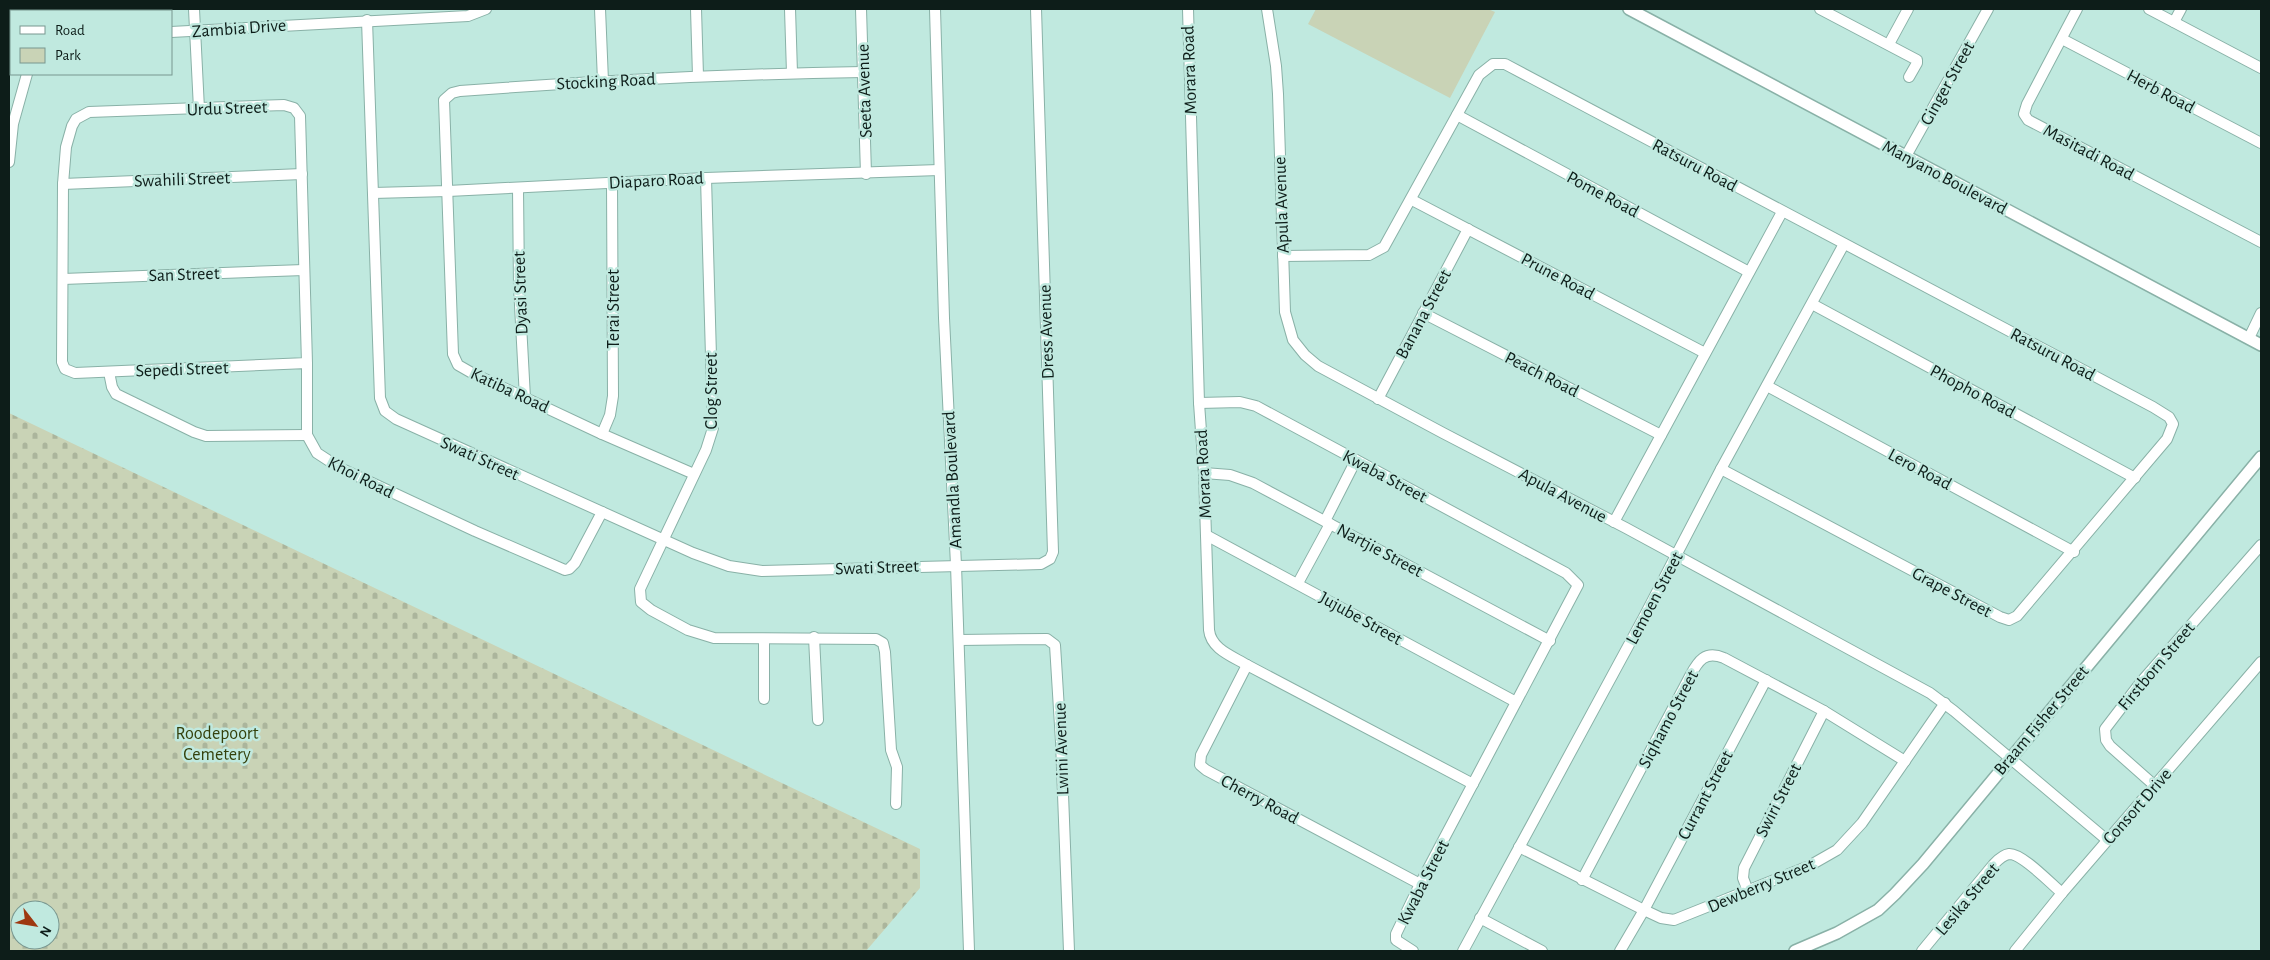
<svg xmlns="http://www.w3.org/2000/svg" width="2270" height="960" font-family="'Alegreya Sans',sans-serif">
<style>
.cemetery{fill:url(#cemetery-stones);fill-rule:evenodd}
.park{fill:#c9d3b6}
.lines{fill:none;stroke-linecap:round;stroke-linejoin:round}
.minor-casing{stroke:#89b1a7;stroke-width:12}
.tertiary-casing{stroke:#89b1a7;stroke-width:14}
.minor{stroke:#fff;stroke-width:10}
.tertiary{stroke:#fff;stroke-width:11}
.labels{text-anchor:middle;stroke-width:5;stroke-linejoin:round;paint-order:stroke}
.street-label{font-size:18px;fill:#0d1d19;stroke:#c0e9df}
.park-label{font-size:18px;fill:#34410c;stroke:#c0e9df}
</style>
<defs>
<pattern id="cemetery-stones" width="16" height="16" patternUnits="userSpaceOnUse" patternTransform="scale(1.25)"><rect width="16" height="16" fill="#c9d3b6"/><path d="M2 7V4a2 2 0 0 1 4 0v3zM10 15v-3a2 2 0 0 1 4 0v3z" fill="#abb59c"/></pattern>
</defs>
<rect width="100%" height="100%" fill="#c0e9df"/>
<path class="cemetery" d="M9,413L920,849V888L866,951H9ZM20,910H50V940H20Z"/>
<polygon class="park" points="1316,9 1488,9 1495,12 1450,98 1308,24"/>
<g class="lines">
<defs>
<g id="minor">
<polyline points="194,9 199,109"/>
<polyline points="600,9 603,81"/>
<polyline points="696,9 698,76"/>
<polyline points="790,9 792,73"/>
<polyline points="861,9 866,174"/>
<polyline points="935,9 944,318 956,565 969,951"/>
<path d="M1188,9L1199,403L1204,473L1209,630C1211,649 1232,656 1247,665L1473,784"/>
<polyline points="1267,9 1276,66 1278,94 1285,312 1293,340 1305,355 1318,366 1443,433 1626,528 1930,693 1954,711 2107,840"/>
<polyline points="1820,9 1917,60 1917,63 1909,77"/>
<polyline points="2077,9 2027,104 2024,114 2028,120 2261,242"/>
<polyline points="2149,9 2261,68"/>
<polyline points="367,20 380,398 385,411 396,419 693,553 729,566 762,571 1041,564 1050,559 1053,552 1036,9"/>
<polyline points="2174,22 2181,9"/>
<polyline points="171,32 468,16 486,9"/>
<polyline points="2062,39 2261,143"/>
<polyline points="1889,44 1908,9"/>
<polyline points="1457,115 1749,272"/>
<polyline points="1906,156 1988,9"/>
<polyline points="9,162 13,124 27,74"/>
<polyline points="706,178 713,428 706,450 640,589 641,602 651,610 688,630 714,638 876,639 883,643 885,652 891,750 897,767 896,804"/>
<polyline points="63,184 302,174"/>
<polyline points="518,188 519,287 525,398"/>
<polyline points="373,193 448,191 706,178 939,170"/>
<polyline points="1412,200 1705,353"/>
<polyline points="1283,256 1369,255 1384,247 1479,75 1493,64 1505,64 2153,407 2169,417 2173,424 2167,439 2017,616 2009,620 2000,617 1721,469"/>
<polyline points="63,279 304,270"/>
<polyline points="1812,304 2135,478"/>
<polyline points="1423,313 1661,435"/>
<polyline points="2249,338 2261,313"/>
<polyline points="307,363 75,373 65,369 62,362 63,184 66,147 72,126 76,119 89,112 284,105 294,108 300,116 307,363 307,435 317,453 340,468 475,531 565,570 569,569 575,563 602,512"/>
<polyline points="109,372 112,387 116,394 194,432 206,436 307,435"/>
<polyline points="1767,386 2074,552"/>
<polyline points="1378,399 1468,229"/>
<polyline points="1199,403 1240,402 1256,406 1566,573 1578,585 1420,884 1396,934 1396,940 1413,951"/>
<polyline points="602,434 610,415 613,396 612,182"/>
<polyline points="1204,473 1230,475 1253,483 1550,641"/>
<path d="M694,474L602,434L472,373L458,365L453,354L444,100L452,93L460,91C594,81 728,74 863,72"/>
<polyline points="1325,521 1356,460"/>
<polyline points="1614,522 1782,212"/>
<polyline points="1206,535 1516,702"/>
<polyline points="1298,583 1330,524"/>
<polyline points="814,637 818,720"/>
<polyline points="764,640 764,699"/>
<polyline points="959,640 1047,639 1055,645 1061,742 1069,951"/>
<polyline points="1247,665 1201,755 1200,765 1206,770 1420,884"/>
<polyline points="2154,785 2110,746 2106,740 2105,729 2141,682 2261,545"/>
<polyline points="1519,847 1644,910 1661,918 1674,920 1809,866 1837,850 1862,823 1945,703"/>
<path d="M1582,880L1690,676C1698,661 1705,650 1724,658L1824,711L1905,761"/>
<polyline points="1748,891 1743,878 1744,868 1824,711"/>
<polyline points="1480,918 1542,951"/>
<polyline points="1463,951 1645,615 1721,469 1844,244"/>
<polyline points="1620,951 1644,910 1766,680"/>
<path d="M1922,951L1993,865C1997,861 2002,855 2009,854C2022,853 2051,884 2062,893"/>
<polyline points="2015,951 2062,893 2261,662"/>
</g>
<g id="tertiary">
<polyline points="1629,9 2261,345"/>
<polyline points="1795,951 1837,933 1878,910 1895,894 1923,864 2261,457"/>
</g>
</defs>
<use href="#minor" class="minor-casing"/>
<use href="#tertiary" class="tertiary-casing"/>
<use href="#minor" class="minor"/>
<use href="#tertiary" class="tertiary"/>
</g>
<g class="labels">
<g class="street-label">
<text transform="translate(239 28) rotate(-4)" y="6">Zambia Drive</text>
<text transform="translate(1189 70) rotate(-92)" y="6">Morara Road</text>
<text transform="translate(606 81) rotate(-3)" y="6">Stocking Road</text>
<text transform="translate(1947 83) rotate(-61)" y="6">Ginger Street</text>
<text transform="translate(864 91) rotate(-92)" y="6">Seeta Avenue</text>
<text transform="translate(2161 91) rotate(28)" y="6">Herb Road</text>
<text transform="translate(227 108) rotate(-2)" y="6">Urdu Street</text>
<text transform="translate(2089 152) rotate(28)" y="6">Masitadi Road</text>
<text transform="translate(1695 165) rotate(28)" y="6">Ratsuru Road</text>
<text transform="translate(1945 177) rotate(28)" y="6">Manyano Boulevard</text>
<text transform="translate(182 179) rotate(-2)" y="6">Swahili Street</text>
<text transform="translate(656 180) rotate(-3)" y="6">Diaparo Road</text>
<text transform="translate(1603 194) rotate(28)" y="6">Pome Road</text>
<text transform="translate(1281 205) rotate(-92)" y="6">Apula Avenue</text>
<text transform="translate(184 274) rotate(-2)" y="6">San Street</text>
<text transform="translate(1558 276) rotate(28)" y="6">Prune Road</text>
<text transform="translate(520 293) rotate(-92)" y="6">Dyasi Street</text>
<text transform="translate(613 309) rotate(-90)" y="6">Terai Street</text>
<text transform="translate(1423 314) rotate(-62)" y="6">Banana Street</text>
<text transform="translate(1046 332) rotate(-92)" y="6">Dress Avenue</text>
<text transform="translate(2053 354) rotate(28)" y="6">Ratsuru Road</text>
<text transform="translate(182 369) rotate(-2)" y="6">Sepedi Street</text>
<text transform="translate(1542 374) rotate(27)" y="6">Peach Road</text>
<text transform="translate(510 390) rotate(25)" y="6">Katiba Road</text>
<text transform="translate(711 391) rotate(-90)" y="6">Clog Street</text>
<text transform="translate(1973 391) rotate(28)" y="6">Phopho Road</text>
<text transform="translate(480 458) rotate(24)" y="6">Swati Street</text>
<text transform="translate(1920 469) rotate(28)" y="6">Lero Road</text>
<text transform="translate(1203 474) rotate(-93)" y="6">Morara Road</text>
<text transform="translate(1385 476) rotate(28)" y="6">Kwaba Street</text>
<text transform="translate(361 477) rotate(27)" y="6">Khoi Road</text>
<text transform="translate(952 480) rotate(-93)" y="6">Amandla Boulevard</text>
<text transform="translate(1563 495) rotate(28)" y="6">Apula Avenue</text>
<text transform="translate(1380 550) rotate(28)" y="6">Nartjie Street</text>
<text transform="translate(877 567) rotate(-2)" y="6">Swati Street</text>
<text transform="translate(1952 592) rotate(28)" y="6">Grape Street</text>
<text transform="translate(1654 598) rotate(-62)" y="6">Lemoen Street</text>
<text transform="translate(1361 618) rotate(29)" y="6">Jujube Street</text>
<text transform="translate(2156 666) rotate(-50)" y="6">Firstborn Street</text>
<text transform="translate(1668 719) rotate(-62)" y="6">Siqhamo Street</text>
<text transform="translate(2041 720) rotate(-50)" y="6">Braam Fisher Street</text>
<text transform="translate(1061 749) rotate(-92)" y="6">Lwini Avenue</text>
<text transform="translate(1705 795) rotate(-62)" y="6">Currant Street</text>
<text transform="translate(1260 799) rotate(28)" y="6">Cherry Road</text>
<text transform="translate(1778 800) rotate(-63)" y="6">Swiri Street</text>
<text transform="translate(2137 806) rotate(-49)" y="6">Consort Drive</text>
<text transform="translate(1423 882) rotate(-63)" y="6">Kwaba Street</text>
<text transform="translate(1761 885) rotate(-23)" y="6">Dewberry Street</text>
<text transform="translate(1967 899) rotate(-50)" y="6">Lesika Street</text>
</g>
<g class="park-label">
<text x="217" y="739">Roodepoort<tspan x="217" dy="21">Cemetery</tspan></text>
</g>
</g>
<rect width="2270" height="960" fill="none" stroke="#0d1d19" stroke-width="20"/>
<rect x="10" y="10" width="162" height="65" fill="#c0e9df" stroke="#789790"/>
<rect x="20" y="26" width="25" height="8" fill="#ffffff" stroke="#789790"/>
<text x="55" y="35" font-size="15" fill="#0d1d19">Road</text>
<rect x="20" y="48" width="25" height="15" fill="#c9d3b6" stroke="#789790"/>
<text x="55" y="60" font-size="15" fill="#0d1d19">Park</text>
<g transform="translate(35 925) rotate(121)"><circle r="24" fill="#c0e9df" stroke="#789790"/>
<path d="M0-4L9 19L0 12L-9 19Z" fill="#9e3810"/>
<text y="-8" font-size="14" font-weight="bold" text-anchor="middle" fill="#0d1d19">N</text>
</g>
</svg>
